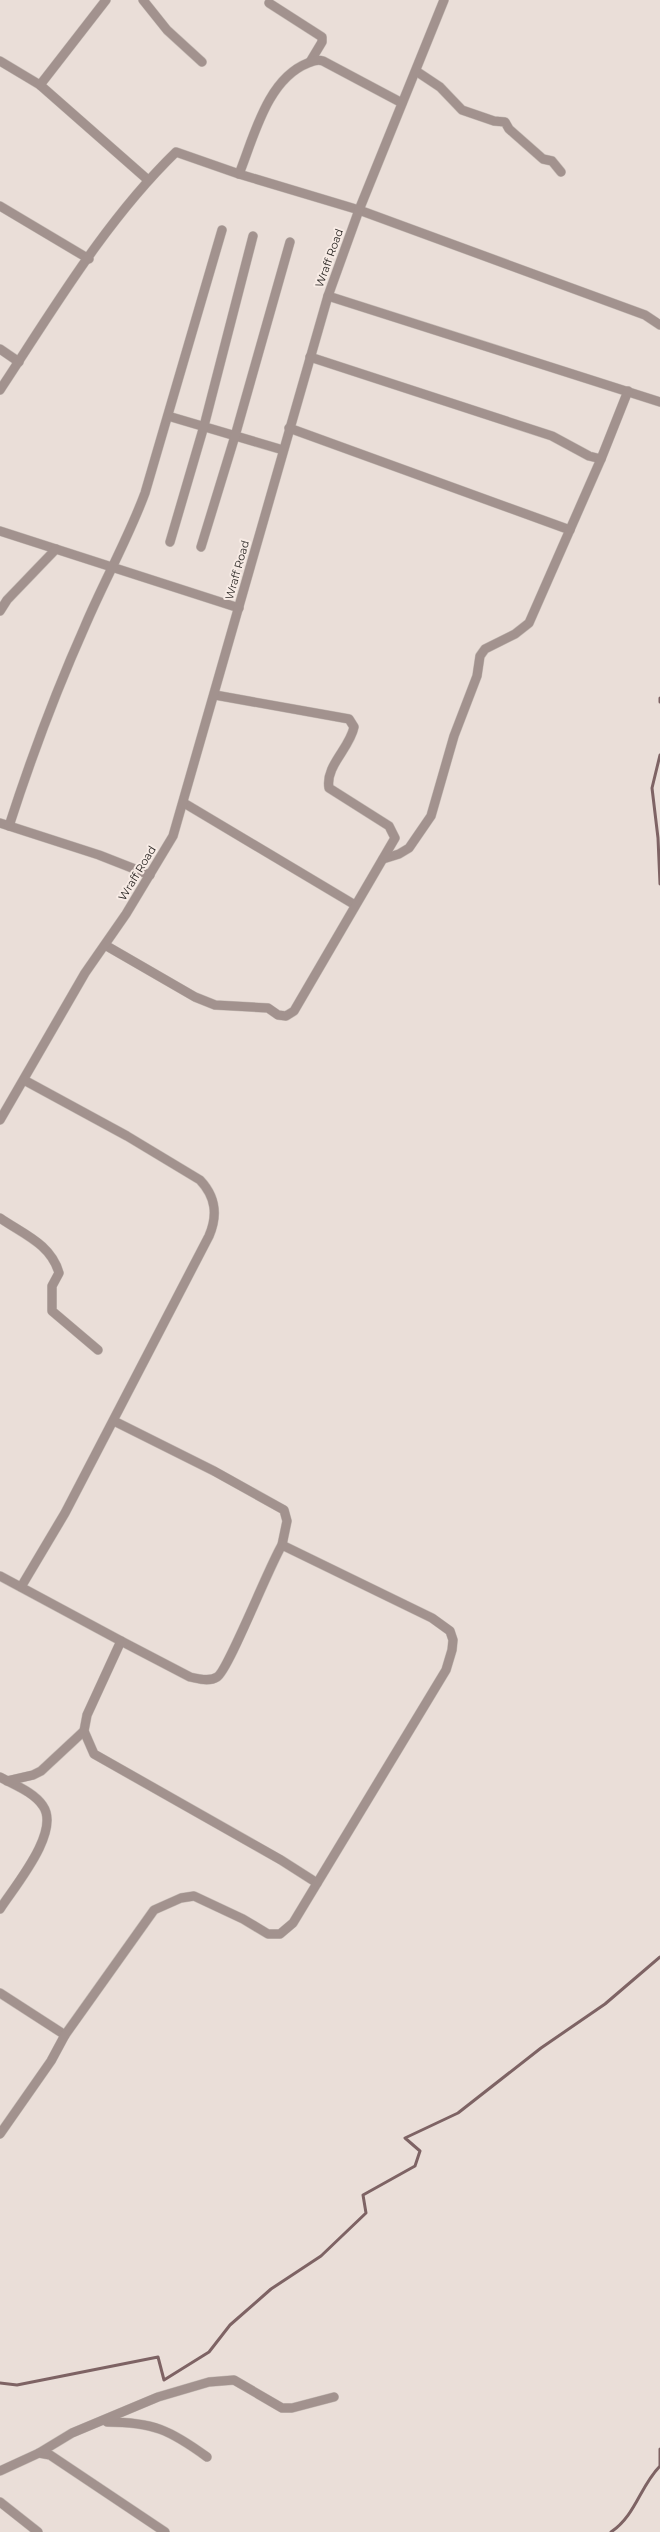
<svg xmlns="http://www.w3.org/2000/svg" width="660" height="2532" font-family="Montserrat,sans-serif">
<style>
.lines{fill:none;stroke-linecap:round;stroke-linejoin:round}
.stream{stroke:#7e6364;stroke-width:3}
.minor-casing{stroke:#c7bdb7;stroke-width:10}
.minor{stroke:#a2928e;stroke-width:9}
.labels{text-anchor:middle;stroke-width:4;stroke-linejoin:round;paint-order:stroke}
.street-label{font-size:11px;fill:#292522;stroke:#f7ebe5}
</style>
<rect width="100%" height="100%" fill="#eaded8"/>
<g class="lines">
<g class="stream">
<polyline points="660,698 660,702"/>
<polyline points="660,755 652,788 658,838 660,884"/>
<polyline points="0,2383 17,2385 158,2357 164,2380 209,2352 230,2325 271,2289 321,2256 366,2213 363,2195 415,2166 420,2151 405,2138 458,2113 541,2048 605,2004 660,1957"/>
<path d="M611,2532C636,2515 640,2486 660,2466V2449"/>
</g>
<defs>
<g id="minor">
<polyline points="143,0 167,30 202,62"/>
<polyline points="269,3 322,37 322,42 310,62"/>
<polyline points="0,61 40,85 148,180"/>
<polyline points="416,71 440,87 462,110 494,121 505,122 509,129 543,159 552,161 561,172"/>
<polyline points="40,85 106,0"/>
<path d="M239,174C254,137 267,79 308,63C313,61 317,59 323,61L402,103"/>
<polyline points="0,206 89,259"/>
<polyline points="328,296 660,402"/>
<polyline points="0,349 19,362"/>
<polyline points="310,357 552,436 589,456 601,459"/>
<path d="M0,390C54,308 106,220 176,152L239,174L359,210L645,315L660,325"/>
<polyline points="168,416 283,450"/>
<polyline points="289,428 570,530"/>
<polyline points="0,531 239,608"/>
<polyline points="170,542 204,426 253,236"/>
<polyline points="201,547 235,436 290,242"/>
<polyline points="0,611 7,600 56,549"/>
<polyline points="184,803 355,905"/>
<polyline points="0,823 99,855 150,875"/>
<path d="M9,826C31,758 56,691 85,626C104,581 128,539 145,493L222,230"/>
<polyline points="383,859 399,854 409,848 431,816 454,736 477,676 480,656 485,649 515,634 529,623 601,459 628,391"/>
<path d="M105,945L195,997L215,1005L268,1008L278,1015L286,1016L294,1011L395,838L389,826L329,788C325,766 350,748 354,727L349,719L215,695"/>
<polyline points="0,1120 85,973 126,914 173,836 328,296 359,210 444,0"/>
<path d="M0,1218C23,1234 51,1244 59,1273L52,1286V1311L98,1350"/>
<polyline points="114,1421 214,1471 284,1510 287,1521 282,1545"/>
<polyline points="0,1576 121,1641 87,1715 84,1731 94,1754 281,1860 317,1883"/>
<path d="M21,1587L65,1513L209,1236C218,1215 216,1197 200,1180L127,1136L24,1080"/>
<path d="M0,1777C14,1785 34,1792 43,1806C61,1832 14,1887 0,1909"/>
<polyline points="7,1781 33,1775 41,1771 84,1731"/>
<polyline points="0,1993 65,2035"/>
<path d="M0,2134L51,2061L65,2035L154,1910L181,1898L194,1896L243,1919L268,1934H280L293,1923L446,1670L452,1650L453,1640L450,1631L432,1618L282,1545C269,1566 228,1671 217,1677C210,1682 198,1679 190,1677L121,1641"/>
<path d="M107,2422C153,2422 170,2430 207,2457"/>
<polyline points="39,2453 72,2433 158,2397 209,2382 234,2380 282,2408 292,2408 334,2397"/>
<polyline points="0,2471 39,2453 50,2455 165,2532"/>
<polyline points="0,2502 38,2532"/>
</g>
</defs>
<use href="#minor" class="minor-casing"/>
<use href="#minor" class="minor"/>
</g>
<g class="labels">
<g class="street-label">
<text transform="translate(329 258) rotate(-70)" y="4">Wraff Road</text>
<text transform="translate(237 570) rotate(-74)" y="4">Wraff Road</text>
<text transform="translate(137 873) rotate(-59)" y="4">Wraff Road</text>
</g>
</g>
</svg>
